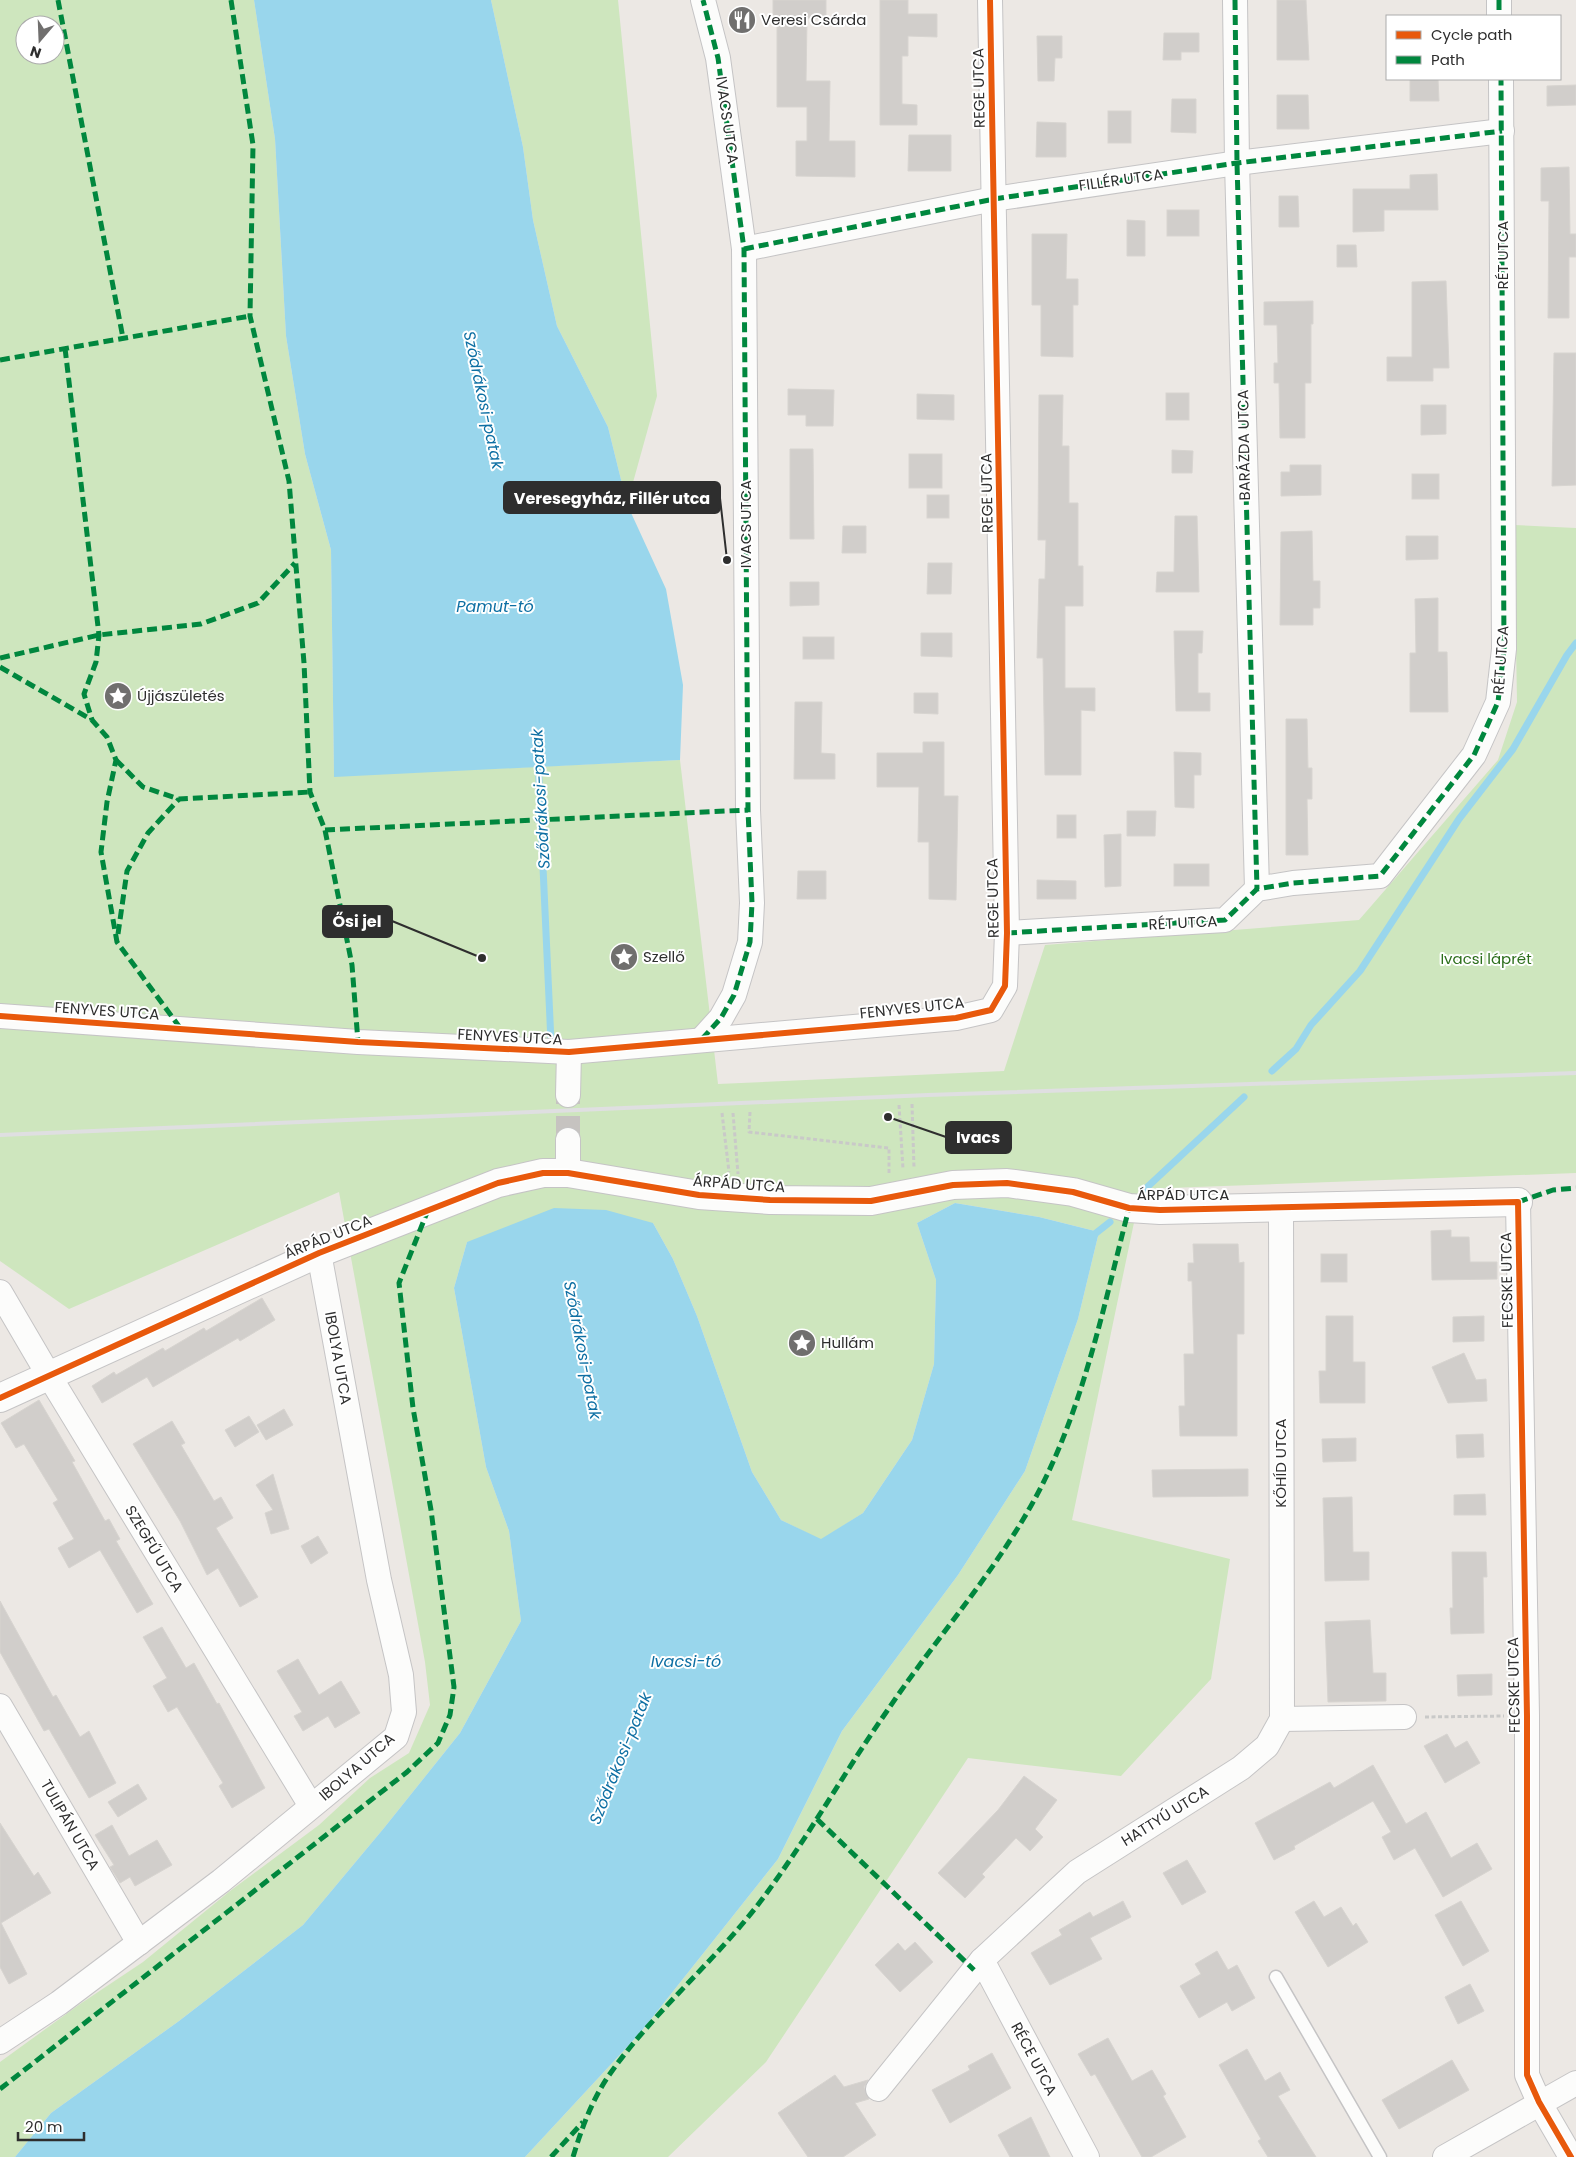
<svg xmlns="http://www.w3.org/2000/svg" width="1576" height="2157" font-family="Poppins,sans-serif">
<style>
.green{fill:#cee6be;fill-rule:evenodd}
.water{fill:#99d6ec}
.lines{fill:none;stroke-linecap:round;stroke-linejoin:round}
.stream{stroke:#99d6ec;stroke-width:7}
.building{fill:#d1cecb;stroke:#d7d4d0}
.street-tunnel{stroke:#c6c3c0;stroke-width:24;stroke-dasharray:24 12;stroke-linecap:butt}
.lane-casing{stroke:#c5c4c5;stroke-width:15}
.street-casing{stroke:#c5c4c5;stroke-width:26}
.secondary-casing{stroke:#c5c4c5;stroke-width:30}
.path{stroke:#c9c9c8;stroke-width:3;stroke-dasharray:4 2.5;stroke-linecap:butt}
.lane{stroke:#fcfcfb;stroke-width:12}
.street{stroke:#fcfcfb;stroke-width:24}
.secondary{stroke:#fcfcfb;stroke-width:28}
.rail{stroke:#dfdfe1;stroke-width:4}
.quiet{stroke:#00873e;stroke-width:5;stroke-dasharray:10 5;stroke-linecap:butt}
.cycleway-casing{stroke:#fff;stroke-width:9}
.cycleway{stroke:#e8590c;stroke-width:6}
.labels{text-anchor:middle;stroke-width:4;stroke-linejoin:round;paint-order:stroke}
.poi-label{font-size:15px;fill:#2e2e2e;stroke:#fff;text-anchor:start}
.street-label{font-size:15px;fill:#2e2e2e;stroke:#fff}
.park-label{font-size:15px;fill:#2c6e1b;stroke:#fff}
.water-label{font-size:16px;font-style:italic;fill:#0d6fa3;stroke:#fff}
.leader{fill:none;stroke:#2e2e2e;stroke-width:2}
.callout-dot{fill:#2e2e2e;stroke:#fff;stroke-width:2}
.callout{fill:#2e2e2e;stroke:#2e2e2e;stroke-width:2}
.callout-label{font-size:16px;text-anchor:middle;font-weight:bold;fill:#fff}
</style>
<rect width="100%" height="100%" fill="#ece8e4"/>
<g class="green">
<path d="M0,0H254L275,139L286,336L305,454L331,550L334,776L680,760L718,1084L1004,1071L1045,945L1359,920L1498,760L1517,702L1514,525L1576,528V1173L1141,1189L1072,1520L1230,1559L1211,1679L1121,1776L968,1758L766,2062L668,2157H525L640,2033L778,1859L842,1731L958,1575L1025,1471L1078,1319L1099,1232L1039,1217L955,1203L917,1223L936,1280L934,1364L912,1440L863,1513L821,1540L781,1520L752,1472L697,1316L673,1259L653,1223L467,1242L454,1288L486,1467L509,1531L521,1621L460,1733L384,1828L303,1925L179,2021L51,2113L15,2157H0V2062L80,2004L143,1962L230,1891L319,1825L370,1778L409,1753L430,1705L425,1662L339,1192L69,1309L0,1261ZM25,25H55V55H25Z"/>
<polygon points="491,0 618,0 657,396 627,504 608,427 557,326 533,220 523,147"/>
</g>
<g class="water">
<polygon points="254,0 491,0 523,147 533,220 557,326 608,427 627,504 666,589 683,685 680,760 334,777 331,550 305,454 286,336 275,139"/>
<polygon points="955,1203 1039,1217 1099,1232 1078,1319 1025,1471 958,1575 842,1731 778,1859 640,2033 525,2157 15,2157 51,2113 179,2021 303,1925 384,1828 460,1733 521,1621 509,1531 486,1467 454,1288 467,1242 554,1208 606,1210 653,1223 673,1259 697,1316 752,1472 781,1520 821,1539 863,1513 912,1440 934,1364 936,1280 917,1223"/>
</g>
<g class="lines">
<g class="stream">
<polyline points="538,758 551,1042"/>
<polyline points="1272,1071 1296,1049 1311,1025 1360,971 1459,819 1513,749 1567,655 1576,643"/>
<polyline points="1143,1191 1244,1097"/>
<polyline points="1091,1237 1110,1222"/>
</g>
</g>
<g class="building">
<polygon points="773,0 826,0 826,19 807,18 806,81 830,81 829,141 855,141 855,177 796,176 796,141 807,141 807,107 777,107 777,18 773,18"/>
<polygon points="880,0 908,0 908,14 937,14 937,37 908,36 908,56 902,56 902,104 917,105 917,125 880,125"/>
<polygon points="1277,0 1306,0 1309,60 1277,60"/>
<polygon points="1164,33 1199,33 1199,52 1181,52 1181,60 1163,60"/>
<polygon points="1037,36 1062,36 1062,58 1055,58 1054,81 1038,81"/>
<polygon points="1410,79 1438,79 1439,101 1410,101"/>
<polygon points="1576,85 1576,105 1547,106 1547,86"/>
<polygon points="1277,95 1308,95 1309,129 1277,129"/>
<polygon points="1172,99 1196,99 1196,133 1171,132"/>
<rect x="1108" y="111" width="23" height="32"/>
<polygon points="1037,122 1066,123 1066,157 1036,157"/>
<polygon points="909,135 951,135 951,171 908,171"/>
<polygon points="1569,167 1570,234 1576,234 1576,257 1569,257 1569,318 1548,318 1549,201 1541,201 1541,168"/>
<polygon points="1437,174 1438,210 1384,210 1384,231 1353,232 1353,189 1410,189 1410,175"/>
<polygon points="1279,196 1298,196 1299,227 1279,227"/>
<rect x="1167" y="210" width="32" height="26"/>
<polygon points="1127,220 1145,221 1145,256 1127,256"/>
<polygon points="1032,234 1067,234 1066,279 1078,279 1078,305 1073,305 1073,357 1041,356 1041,305 1032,305"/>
<polygon points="1337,245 1356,245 1357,267 1337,267"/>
<polygon points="1446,281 1449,368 1433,368 1433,381 1387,381 1387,357 1412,357 1412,282"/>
<polygon points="1313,301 1313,324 1311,324 1311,383 1305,383 1305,438 1280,438 1279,383 1274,383 1274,363 1278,363 1277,325 1264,325 1264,302"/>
<polygon points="1554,353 1576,353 1576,485 1552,486"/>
<polygon points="788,389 834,390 833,426 806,426 806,415 788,415"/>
<rect x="1166" y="393" width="23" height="27"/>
<polygon points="917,394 954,395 954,420 917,419"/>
<polygon points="1039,395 1063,395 1062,446 1069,446 1069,503 1078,503 1078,566 1083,566 1083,606 1065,606 1065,688 1095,688 1095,711 1081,710 1081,775 1045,775 1043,658 1037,658 1039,579 1045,579 1046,540 1038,540"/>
<polygon points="1421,405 1446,405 1446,434 1421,435"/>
<polygon points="790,449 813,449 814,539 790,539"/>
<polygon points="1172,450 1193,451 1192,473 1172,473"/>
<rect x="909" y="454" width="33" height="34"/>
<polygon points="1290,465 1321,465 1321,495 1281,496 1281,472 1290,472"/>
<rect x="1412" y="474" width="27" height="25"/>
<rect x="927" y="495" width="22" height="23"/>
<polygon points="1175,516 1197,516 1199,592 1156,592 1157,572 1174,572"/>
<polygon points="843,526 866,526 866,553 842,553"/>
<polygon points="1312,531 1313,581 1320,581 1320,608 1313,608 1313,625 1280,625 1281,532"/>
<polygon points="1406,536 1438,536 1438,559 1406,560"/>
<polygon points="928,563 952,563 951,594 927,594"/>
<polygon points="790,582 819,582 819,605 790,606"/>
<polygon points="1438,598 1438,652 1447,652 1448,712 1410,712 1410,653 1416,653 1415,599"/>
<polygon points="1174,631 1203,631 1202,653 1198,653 1198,693 1210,693 1210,711 1176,711"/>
<polygon points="921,633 952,633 952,657 921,656"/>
<rect x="803" y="637" width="31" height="22"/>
<polygon points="914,693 938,693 938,714 914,713"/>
<polygon points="795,702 822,702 821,753 835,754 835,779 794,779"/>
<polygon points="1286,719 1307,719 1308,768 1312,768 1312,799 1307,799 1308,855 1286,855"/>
<polygon points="923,742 944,742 944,796 958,796 956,900 929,899 929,842 918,842 919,787 877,787 877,753 923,753"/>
<polygon points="1174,752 1201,753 1201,775 1194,775 1194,808 1175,807"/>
<polygon points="1127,811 1156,811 1155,836 1127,836"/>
<rect x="1057" y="815" width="19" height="23"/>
<polygon points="1121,834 1121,886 1105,887 1104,835"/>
<rect x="1174" y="864" width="35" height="22"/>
<polygon points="798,871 826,871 826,899 797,899"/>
<polygon points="1037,880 1076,881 1076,899 1037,899"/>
<polygon points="1451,1230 1451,1237 1469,1237 1470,1262 1497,1262 1497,1279 1432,1280 1431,1231"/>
<polygon points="1193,1244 1238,1244 1239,1263 1244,1262 1244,1334 1237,1334 1237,1436 1180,1436 1179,1406 1185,1406 1184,1354 1194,1354 1192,1281 1188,1281 1188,1263 1194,1263"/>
<rect x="1321" y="1254" width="26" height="28"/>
<polygon points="262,1298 275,1320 240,1341 238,1338 153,1387 147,1377 102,1403 92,1386 114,1372 116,1375 163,1348 165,1351 204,1328 206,1331"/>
<polygon points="1326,1316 1353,1316 1353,1362 1365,1362 1365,1403 1320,1403 1319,1371 1326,1371"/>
<polygon points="1484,1316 1484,1341 1453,1342 1453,1317"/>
<polygon points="1464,1353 1476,1380 1486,1379 1487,1401 1448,1403 1432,1367"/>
<polygon points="39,1400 75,1461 72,1462 105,1521 109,1519 120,1539 116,1541 153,1604 137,1613 100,1550 69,1568 58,1548 74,1539 53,1503 58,1500 24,1444 16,1448 1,1423"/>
<polygon points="284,1409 293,1425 266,1440 257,1425"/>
<polygon points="249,1416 259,1432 235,1447 225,1430"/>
<polygon points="172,1421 185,1443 181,1445 214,1501 221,1497 233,1518 216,1528 258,1597 240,1607 218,1568 207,1575 180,1521 133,1444"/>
<polygon points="1483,1434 1484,1457 1457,1458 1456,1435"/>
<polygon points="1356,1438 1356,1461 1323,1462 1322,1439"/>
<polygon points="1248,1469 1248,1496 1153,1497 1152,1470"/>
<polygon points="273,1474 289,1529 271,1534 265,1513 273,1510 256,1485"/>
<polygon points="1485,1494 1486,1515 1454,1515 1454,1495"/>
<polygon points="1352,1497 1353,1552 1369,1552 1369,1580 1325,1581 1323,1498"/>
<polygon points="318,1536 328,1553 311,1564 301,1546"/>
<polygon points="1452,1552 1486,1552 1487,1577 1483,1577 1484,1633 1451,1634 1450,1608 1453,1608"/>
<polygon points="0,1601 53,1697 56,1695 80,1737 89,1731 116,1783 89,1798 49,1729 44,1731 0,1652"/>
<polygon points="1370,1620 1373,1673 1386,1673 1386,1701 1328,1702 1325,1622"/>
<polygon points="162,1627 186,1668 194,1663 217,1704 219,1703 265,1788 232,1808 219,1786 223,1783 177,1707 168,1712 153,1686 167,1678 143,1637"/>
<polygon points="298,1659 319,1695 341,1681 360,1713 335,1728 328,1716 303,1731 294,1716 302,1712 277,1671"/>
<polygon points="1492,1674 1492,1695 1458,1696 1457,1675"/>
<polygon points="1447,1734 1455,1748 1467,1741 1480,1763 1445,1783 1424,1746"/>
<polygon points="1373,1765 1406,1824 1426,1812 1451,1858 1477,1843 1492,1869 1443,1897 1415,1848 1394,1860 1382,1837 1391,1832 1373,1801 1294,1846 1295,1849 1274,1860 1255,1823 1330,1782 1334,1788"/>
<polygon points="1024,1776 1057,1800 1035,1829 1043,1837 1030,1851 1016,1838 982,1874 985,1877 965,1898 938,1873 998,1810"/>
<polygon points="138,1784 147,1799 118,1817 108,1802"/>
<polygon points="0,1823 34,1876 38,1872 51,1893 1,1923 27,1974 9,1984 0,1967"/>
<polygon points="112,1825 129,1856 157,1840 172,1865 135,1886 130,1877 120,1883 110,1867 114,1865 95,1835"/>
<polygon points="1187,1860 1206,1892 1182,1905 1163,1873"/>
<polygon points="1123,1901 1131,1917 1090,1938 1102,1959 1050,1985 1031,1953 1062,1935 1059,1930 1090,1912 1093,1917"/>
<polygon points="1314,1901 1324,1917 1341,1907 1353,1926 1356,1923 1368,1942 1328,1967 1295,1912"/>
<polygon points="1461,1901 1489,1951 1463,1966 1435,1915"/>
<polygon points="915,1942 933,1962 900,1992 875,1965 898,1943 905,1951"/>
<polygon points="1217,1951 1228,1970 1237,1965 1255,1998 1232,2011 1227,2002 1199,2018 1180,1986 1201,1974 1195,1964"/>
<polygon points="1470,1984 1484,2011 1458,2024 1445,1997"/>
<polygon points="1108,2038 1132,2081 1152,2070 1166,2094 1163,2096 1186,2137 1151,2157 1142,2157 1095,2074 1091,2076 1078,2054"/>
<polygon points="1247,2049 1265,2081 1280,2072 1290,2090 1278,2096 1316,2157 1268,2157 1258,2141 1261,2139 1219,2065"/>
<polygon points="992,2053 1011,2088 950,2123 932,2090 970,2070 968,2066"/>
<polygon points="1452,2060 1469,2090 1399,2129 1382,2100"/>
<polygon points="835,2075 844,2087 868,2080 864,2087 869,2099 855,2103 876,2135 843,2157 808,2157 778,2113"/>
<polygon points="1031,2117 1050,2157 1010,2157 998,2135"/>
</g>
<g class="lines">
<polyline class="street-tunnel" points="568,1140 568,1095"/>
<defs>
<polyline id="lane" points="1276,1977 1380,2157"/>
<g id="street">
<polyline points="1235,0 1237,163 1257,889"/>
<polyline points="1499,0 1499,16"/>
<polyline points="744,249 994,199 1237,163 1502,131"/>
<polyline points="1007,933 1225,920 1257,889 1293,883 1380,876 1474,755 1498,702 1504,649 1501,79"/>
<polyline points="0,1016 358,1042 569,1052 956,1018 991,1010 1005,986 1007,933 990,0"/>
<polyline points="702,1039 721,1018 734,995 750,942 752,903 748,810 744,249 718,58 703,0"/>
<polyline points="568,1095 569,1052"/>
<polyline points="568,1173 568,1140"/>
<polyline points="1518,1202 1527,1716 1527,2075 1539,2102 1571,2157"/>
<polyline points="0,1292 48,1374 311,1806"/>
<polyline points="0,1706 139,1943"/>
<polyline points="1282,1719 1404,1717"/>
<polyline points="982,1960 1087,2157"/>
<polyline points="0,2042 59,2003 221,1881 396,1737 404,1712 401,1675 379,1580 319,1253"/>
<polyline points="878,2089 982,1960 1077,1872 1241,1768 1267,1746 1282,1719 1281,1208"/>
<polyline points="1445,2157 1576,2083"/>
</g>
<polyline id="secondary" points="0,1398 319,1253 498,1183 543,1173 568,1173 699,1195 770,1200 871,1201 953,1185 1007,1183 1073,1192 1129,1208 1160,1210 1518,1202"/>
</defs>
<use href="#lane" class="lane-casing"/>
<use href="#street" class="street-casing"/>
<use href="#secondary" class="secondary-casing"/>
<g class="path">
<polyline points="912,1104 914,1168"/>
<polyline points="899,1105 903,1169"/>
<polyline points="750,1112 749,1132 889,1148 889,1173"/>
<polyline points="722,1113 729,1172"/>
<polyline points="733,1113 738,1174"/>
<polyline points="1425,1717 1504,1716"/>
</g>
<use href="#lane" class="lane"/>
<use href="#street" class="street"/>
<use href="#secondary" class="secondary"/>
<polyline class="rail" points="0,1135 928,1095 1576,1073"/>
<g class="quiet">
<polyline points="58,0 123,338"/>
<polyline points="231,0 253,145 250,316 289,481 304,663 310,792 325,830 352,965 358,1042"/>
<polyline points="1235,0 1237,163 1257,889"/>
<polyline points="1499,0 1499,16"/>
<polyline points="744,249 994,199 1237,163 1502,131"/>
<polyline points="65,348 99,635 96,662 84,694 92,720"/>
<polyline points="0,360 250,316"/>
<polyline points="0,658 99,635 201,624 258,603 295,563"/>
<polyline points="0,667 92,720 107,737 116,760 107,802 101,852 117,942 181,1029"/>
<polyline points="116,760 143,787 179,799 310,792"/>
<polyline points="325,830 748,810"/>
<polyline points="1007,933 1225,920 1257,889 1293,883 1380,876 1474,755 1498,702 1504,649 1501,79"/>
<polyline points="118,934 127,871 148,833 179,799"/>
<polyline points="702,1039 721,1018 734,995 750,942 752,903 748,810 744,249 718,58 703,0"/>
<polyline points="1518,1202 1553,1190 1576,1188"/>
<polyline points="817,1819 974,1970"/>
<polyline points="0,2089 407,1772 438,1743 450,1715 454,1687 431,1510 413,1408 399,1283 428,1210"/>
<polyline points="551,2157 583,2122"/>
<path d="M573,2157C582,2127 593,2097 612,2071C654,2012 715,1961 760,1902C806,1841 843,1774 887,1711C940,1632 1006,1561 1047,1475C1087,1391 1106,1297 1129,1208"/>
</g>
<defs>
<g id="cycleway">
<polyline points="0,1016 358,1042 569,1052 956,1018 991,1010 1005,986 1007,933 990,0"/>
<polyline points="0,1398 319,1253 498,1183 543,1173 568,1173 699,1195 770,1200 871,1201 953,1185 1007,1183 1073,1192 1129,1208 1160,1210 1518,1202 1527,1716 1527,2075 1539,2102 1571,2157"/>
</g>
</defs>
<use href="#cycleway" class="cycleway-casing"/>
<use href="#cycleway" class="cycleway"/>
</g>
<defs>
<symbol id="restaurant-disc" viewBox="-11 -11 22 22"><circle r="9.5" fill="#706f6e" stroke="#fff"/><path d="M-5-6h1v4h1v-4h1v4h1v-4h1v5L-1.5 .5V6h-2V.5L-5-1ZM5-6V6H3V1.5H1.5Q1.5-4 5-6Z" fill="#fff"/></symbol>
<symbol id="sight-disc" viewBox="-11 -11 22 22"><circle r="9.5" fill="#706f6e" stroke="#fff"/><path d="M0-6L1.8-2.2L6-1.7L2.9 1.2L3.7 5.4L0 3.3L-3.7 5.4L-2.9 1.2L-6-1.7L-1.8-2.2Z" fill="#fff"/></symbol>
</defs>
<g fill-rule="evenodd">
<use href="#restaurant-disc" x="726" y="4" width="32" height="32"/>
<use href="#sight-disc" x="102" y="680" width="32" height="32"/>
<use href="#sight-disc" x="608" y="941" width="32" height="32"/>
<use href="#sight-disc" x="786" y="1327" width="32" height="32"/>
</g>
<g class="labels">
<g class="poi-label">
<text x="761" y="25">Veresi Csárda</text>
<text x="137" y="701">Újjászületés</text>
<text x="643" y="962">Szellő</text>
<text x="821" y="1348">Hullám</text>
</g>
<g class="street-label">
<text transform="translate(979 88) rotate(-91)" y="5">REGE UTCA</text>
<text transform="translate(727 120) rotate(82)" y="5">IVACS UTCA</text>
<text transform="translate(1121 180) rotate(-8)" y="5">FILLÉR UTCA</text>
<text transform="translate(1503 255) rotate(-90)" y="5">RÉT UTCA</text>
<text transform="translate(1244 445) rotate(-91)" y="5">BARÁZDA UTCA</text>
<text transform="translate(987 493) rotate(-91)" y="5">REGE UTCA</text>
<text transform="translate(746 524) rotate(-90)" y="5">IVACS UTCA</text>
<text transform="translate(1501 660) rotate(-86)" y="5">RÉT UTCA</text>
<text transform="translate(993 898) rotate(-91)" y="5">REGE UTCA</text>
<text transform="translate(1183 923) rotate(-3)" y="5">RÉT UTCA</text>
<text transform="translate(912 1008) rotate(-6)" y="5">FENYVES UTCA</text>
<text transform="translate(107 1011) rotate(4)" y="5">FENYVES UTCA</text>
<text transform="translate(510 1037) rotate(3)" y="5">FENYVES UTCA</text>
<text transform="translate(739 1184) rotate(4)" y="5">ÁRPÁD UTCA</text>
<text x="1183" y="1200">ÁRPÁD UTCA</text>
<text transform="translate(328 1237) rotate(-22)" y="5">ÁRPÁD UTCA</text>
<text transform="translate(1507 1280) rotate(-91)" y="5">FECSKE UTCA</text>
<text transform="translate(338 1358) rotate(80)" y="5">IBOLYA UTCA</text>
<text transform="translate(1281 1463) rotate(-90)" y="5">KŐHÍD UTCA</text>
<text transform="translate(154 1549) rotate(59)" y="5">SZEGFŰ UTCA</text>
<text transform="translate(1514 1685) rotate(-91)" y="5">FECSKE UTCA</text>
<text transform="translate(357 1767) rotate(-41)" y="5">IBOLYA UTCA</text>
<text transform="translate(1165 1816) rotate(-32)" y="5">HATTYÚ UTCA</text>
<text transform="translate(70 1825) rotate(60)" y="5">TULIPÁN UTCA</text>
<text transform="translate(1034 2059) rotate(62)" y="5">RÉCE UTCA</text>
</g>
<g class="park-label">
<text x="1486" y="964">Ivacsi láprét</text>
</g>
<g class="water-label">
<text transform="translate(484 400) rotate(78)" y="6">Sződrákosi-patak</text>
<text x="495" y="612">Pamut-tó</text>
<text transform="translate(540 799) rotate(-93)" y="6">Sződrákosi-patak</text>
<text transform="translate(583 1350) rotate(79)" y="6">Sződrákosi-patak</text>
<text x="686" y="1667">Ivacsi-tó</text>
<text transform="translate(620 1758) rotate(-68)" y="6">Sződrákosi-patak</text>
</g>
</g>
<path class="leader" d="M727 560L720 498M482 958L392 921M888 1117L946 1137"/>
<g class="callout-dot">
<circle cx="727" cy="560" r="5"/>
<circle cx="482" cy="958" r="5"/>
<circle cx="888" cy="1117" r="5"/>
</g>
<g class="callout">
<rect x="504" y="482" width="216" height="31" rx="5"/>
<rect x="323" y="906" width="69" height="31" rx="5"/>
<rect x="946" y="1122" width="65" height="31" rx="5"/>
</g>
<g class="callout-label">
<text x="612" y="504">Veresegyház, Fillér utca</text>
<text x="357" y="927">Ősi jel</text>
<text x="978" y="1143">Ivacs</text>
</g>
<rect x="1386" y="15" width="175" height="65" fill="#ffffff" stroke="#ababab"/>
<rect x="1396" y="31" width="25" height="8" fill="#e8590c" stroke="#ababab"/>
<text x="1431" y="40" font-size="15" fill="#2e2e2e">Cycle path</text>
<rect x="1396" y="56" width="25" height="8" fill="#00873e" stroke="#ababab"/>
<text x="1431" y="65" font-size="15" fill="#2e2e2e">Path</text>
<g transform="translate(40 40) rotate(199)"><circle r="24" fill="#ffffff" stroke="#ababab"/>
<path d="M0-4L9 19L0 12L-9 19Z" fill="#706f6e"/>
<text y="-8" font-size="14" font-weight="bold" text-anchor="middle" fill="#2e2e2e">N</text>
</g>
<path d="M18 2132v8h66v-8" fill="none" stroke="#2e2e2e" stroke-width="2.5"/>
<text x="25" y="2132" font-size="15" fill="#2e2e2e" stroke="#ffffff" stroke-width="4" paint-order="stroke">20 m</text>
</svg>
